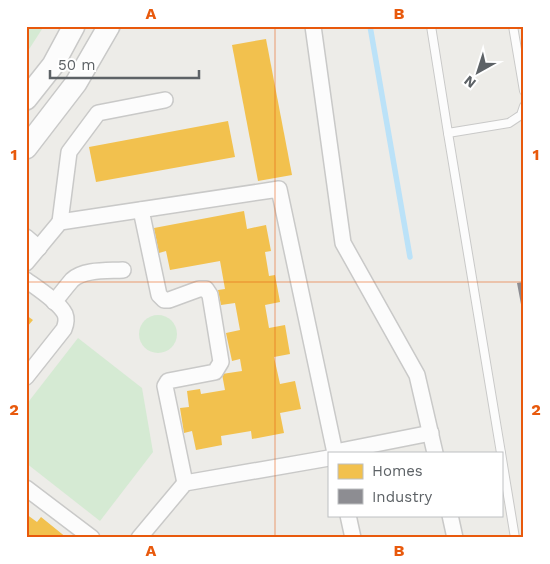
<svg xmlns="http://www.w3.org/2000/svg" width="550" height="564" font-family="'Work Sans',sans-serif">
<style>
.green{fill:#d5ead3}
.homes{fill:#f2c14e}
.industry{fill:#8d8d92}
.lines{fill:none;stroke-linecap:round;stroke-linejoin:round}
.stream{stroke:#bbe2f8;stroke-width:5.5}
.service-casing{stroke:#c9c9c8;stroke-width:10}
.minor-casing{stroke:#c9c9c8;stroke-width:18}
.secondary-casing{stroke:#c9c9c8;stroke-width:24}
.service{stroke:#fcfcfc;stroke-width:8}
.minor{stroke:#fcfcfc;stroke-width:15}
.secondary{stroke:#fcfcfc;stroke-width:21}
.grid{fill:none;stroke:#e8590c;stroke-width:1;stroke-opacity:0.55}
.neatline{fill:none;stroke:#e8590c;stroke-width:2}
.grid-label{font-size:16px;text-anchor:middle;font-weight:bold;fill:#e8590c}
</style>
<rect width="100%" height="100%" fill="#edece8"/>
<g class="green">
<polygon points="26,26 44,26 26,54"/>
<circle cx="158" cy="334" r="19"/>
<polygon points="78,338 142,388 153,452 100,521 26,463 26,405"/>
</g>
<g class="homes">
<polygon points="266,39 292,175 258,181 232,45"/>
<polygon points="228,121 235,157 96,182 89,147"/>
<polygon points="244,211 247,229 266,225 271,251 265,252 269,276 275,275 280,302 265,305 269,328 285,325 290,354 274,357 280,384 295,381 301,409 280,413 284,433 252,439 251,431 221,436 222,445 196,450 192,431 184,433 180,408 189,407 187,391 200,389 201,394 225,390 222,374 242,371 240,359 232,361 226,333 240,330 235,303 221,305 218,290 225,289 220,261 170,270 166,251 159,253 154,228"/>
<polygon points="26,315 33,320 26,328"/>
<polygon points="26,514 37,522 41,517 67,538 26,538"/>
</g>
<polygon class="industry" points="524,282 524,314 523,315 517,283"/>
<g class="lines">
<polyline class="stream" points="370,26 410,257"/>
<defs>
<g id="service">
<polyline points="431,26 448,133 509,123 521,115 524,106"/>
<polyline points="513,26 524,91"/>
<polyline points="448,133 501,453"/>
<polyline points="501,453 515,538"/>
</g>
<g id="minor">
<polyline points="313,26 343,243 417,375 435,453"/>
<polyline points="141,210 159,295 164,300 169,300 199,289 206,289 210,295 221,362 215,372 168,381 165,386 185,483"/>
<polyline points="60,222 69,152 98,113 165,100"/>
<polyline points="26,237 39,248"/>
<polyline points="26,263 60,222 279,189 335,453"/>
<path d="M26,280C37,288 59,302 65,314C67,319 66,324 64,329L26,377"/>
<path d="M54,302C60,295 66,287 72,280C84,269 108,271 123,270"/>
<polyline points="335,452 431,433"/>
<polyline points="26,488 92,538"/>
<polyline points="348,515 353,538"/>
<polyline points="450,515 455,538"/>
<polyline points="139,538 185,483 329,458"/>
</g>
<g id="secondary">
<polyline points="26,99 53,65 74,26"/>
<polyline points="26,148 76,83 109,26"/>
</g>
</defs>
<use href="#service" class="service-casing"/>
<use href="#minor" class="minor-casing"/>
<use href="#secondary" class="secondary-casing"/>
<use href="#service" class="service"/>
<use href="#minor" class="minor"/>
<use href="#secondary" class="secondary"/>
</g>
<path class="grid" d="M275,26V538M26,282H524"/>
<rect width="550" height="564" fill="none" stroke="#ffffff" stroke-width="55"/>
<rect x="328" y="452" width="175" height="65" fill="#ffffff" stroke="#bec0c2"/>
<rect x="338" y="464" width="25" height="15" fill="#f2c14e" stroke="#bec0c2"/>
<text x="372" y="476" font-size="15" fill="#5d6266">Homes</text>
<rect x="338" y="489" width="25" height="15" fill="#8d8d92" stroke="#bec0c2"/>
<text x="372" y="502" font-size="15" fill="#5d6266">Industry</text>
<g transform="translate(478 72) rotate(219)" stroke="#ffffff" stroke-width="4" paint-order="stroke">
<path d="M0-4L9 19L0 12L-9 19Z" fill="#5d6266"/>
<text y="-8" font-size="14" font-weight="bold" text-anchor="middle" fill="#5d6266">N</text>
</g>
<path d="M50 70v8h149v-8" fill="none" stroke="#5d6266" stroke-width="2.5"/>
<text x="58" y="70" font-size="15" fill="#5d6266" stroke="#ffffff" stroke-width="4" paint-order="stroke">50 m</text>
<rect x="28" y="28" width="494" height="508" class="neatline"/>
<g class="grid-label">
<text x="151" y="19">A</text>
<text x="399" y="19">B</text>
<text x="14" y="160">1</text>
<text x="536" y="160">1</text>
<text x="14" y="415">2</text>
<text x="536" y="415">2</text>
<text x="151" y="556">A</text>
<text x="399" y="556">B</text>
</g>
</svg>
